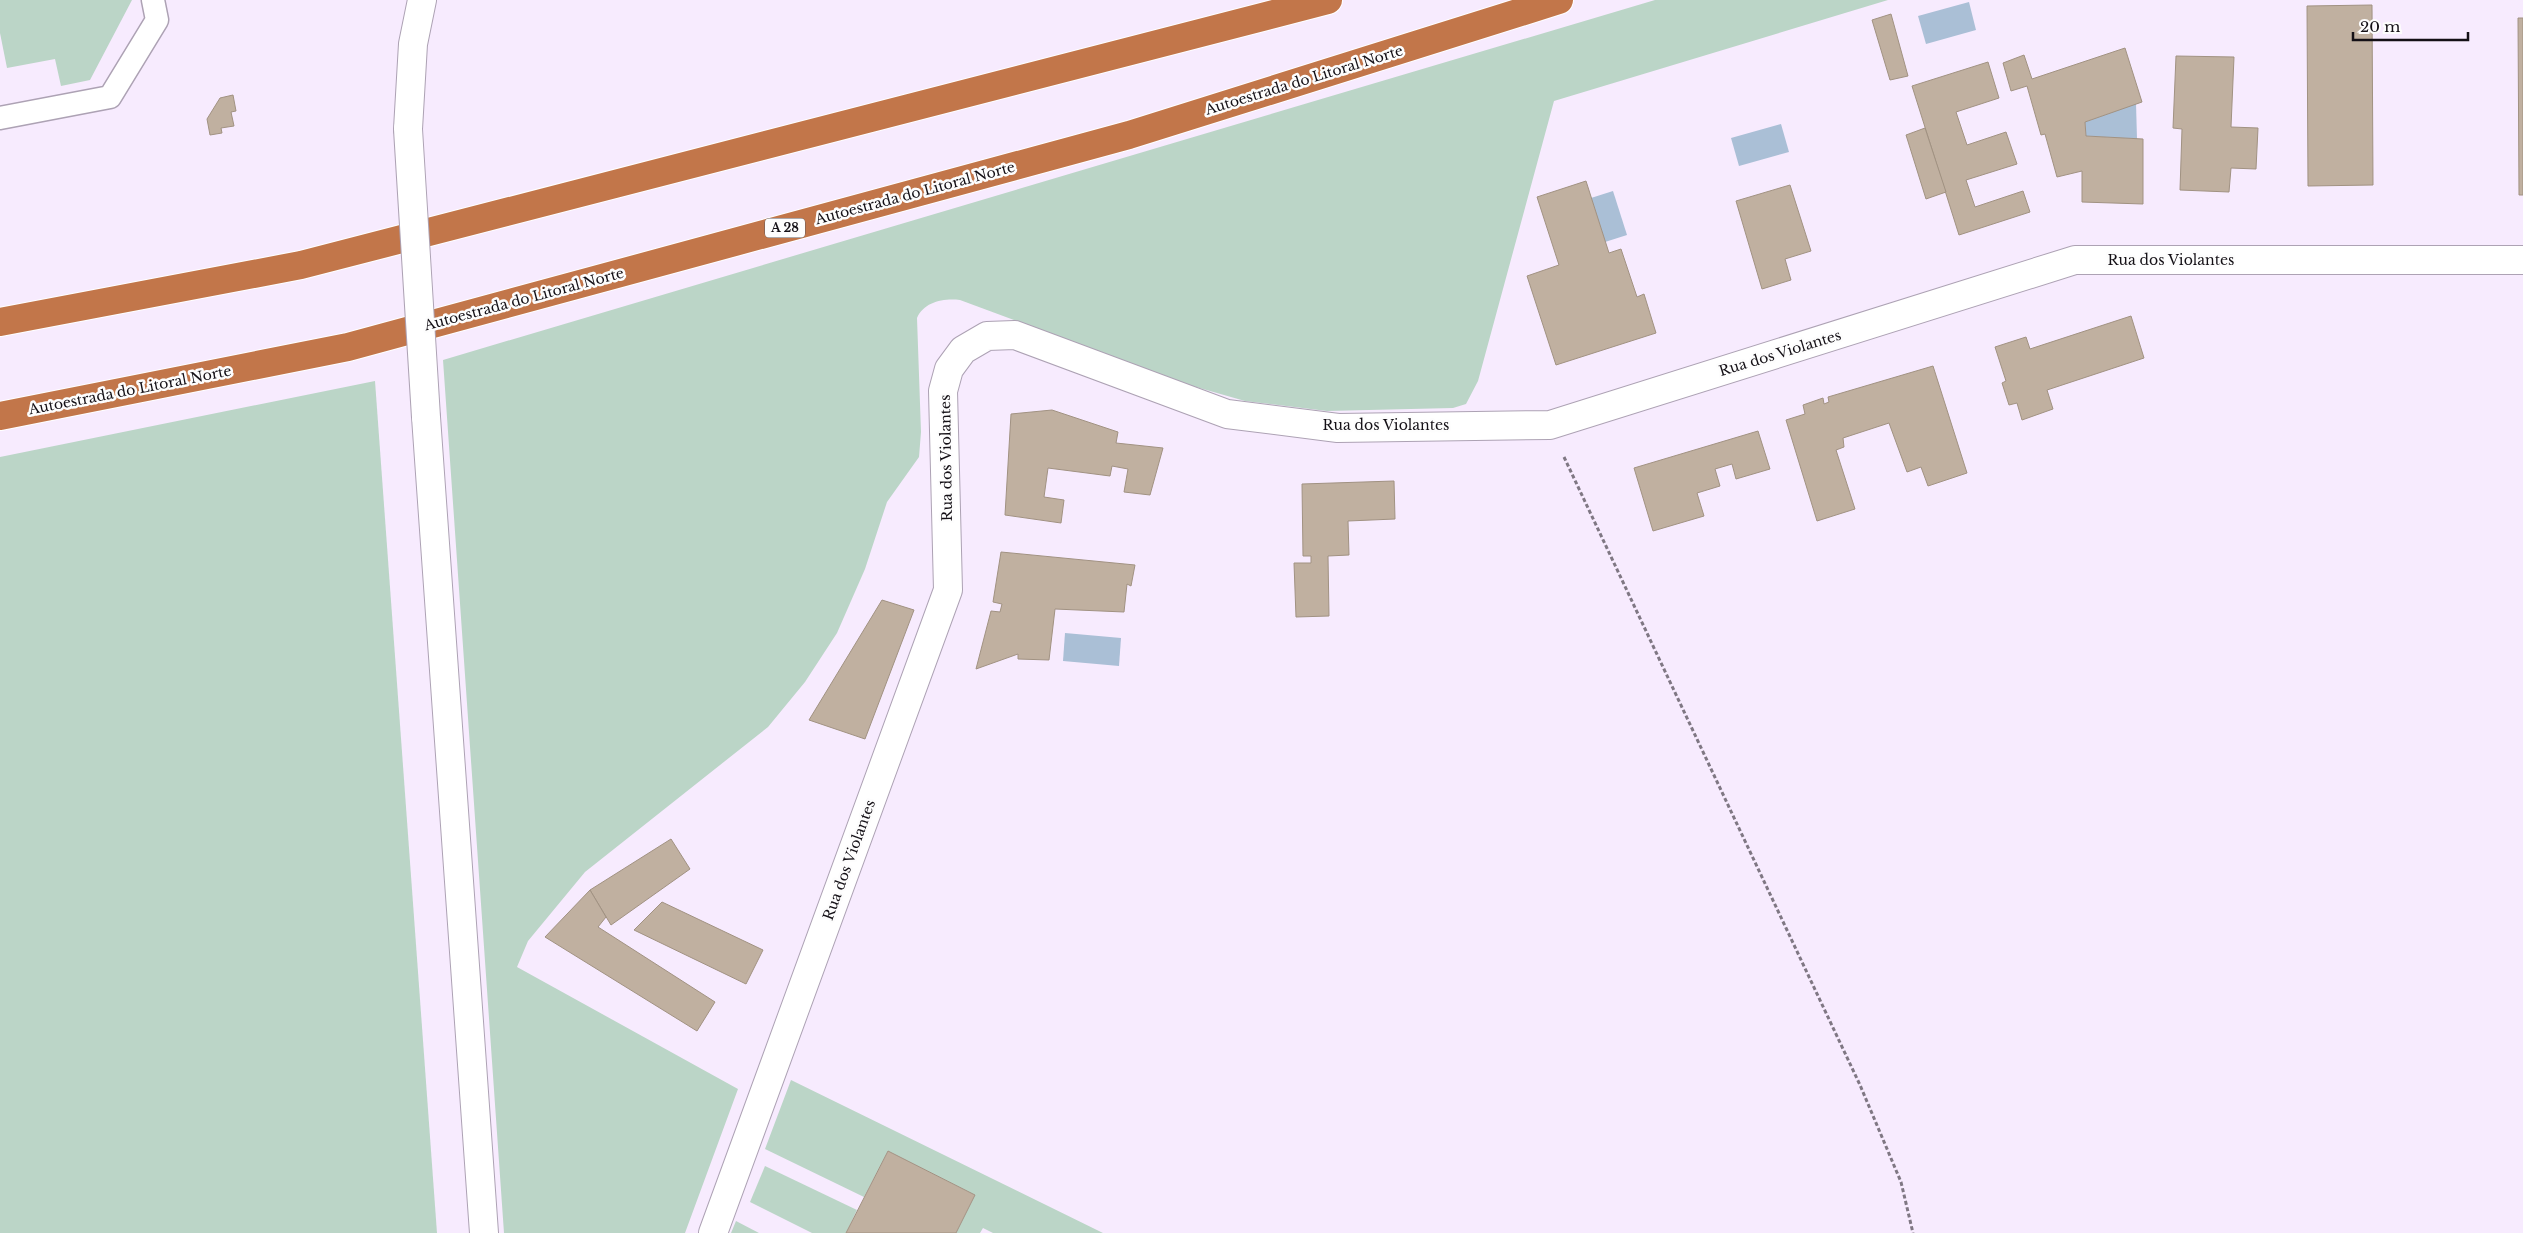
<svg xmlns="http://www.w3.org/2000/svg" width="2523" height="1233" font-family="'Libre Baskerville',serif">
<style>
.green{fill:#bbd5c7}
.water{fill:#aabfd6}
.building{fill:#c0b0a0;stroke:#a19282}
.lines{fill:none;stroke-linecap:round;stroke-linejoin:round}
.lane-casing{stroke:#ada2b4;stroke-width:25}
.street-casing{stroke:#ada2b4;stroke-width:30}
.secondary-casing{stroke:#ada2b4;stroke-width:30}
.highway-casing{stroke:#fff;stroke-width:30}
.path{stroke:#7f7783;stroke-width:3;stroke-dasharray:4 2.5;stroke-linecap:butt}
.lane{stroke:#fff;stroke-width:22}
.street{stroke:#fff;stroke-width:28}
.secondary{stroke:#fff;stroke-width:28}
.highway{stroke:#c2764a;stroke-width:28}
.secondary-bridge-casing{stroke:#ada2b4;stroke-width:30;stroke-linecap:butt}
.secondary-bridge{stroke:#fff;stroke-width:28}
.labels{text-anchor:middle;stroke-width:5;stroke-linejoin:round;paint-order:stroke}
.shield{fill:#fdfdfd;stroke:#5a575b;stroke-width:1}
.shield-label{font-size:12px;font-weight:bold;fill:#141016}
.street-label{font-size:14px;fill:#141016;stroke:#fdfdfd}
</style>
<rect width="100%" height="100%" fill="#f7ebfe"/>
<g class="green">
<polygon points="0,0 132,0 90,80 61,86 55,59 7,68 0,33"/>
<path d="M1655,0H1888L1554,101L1478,381L1466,404L1453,408L1327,411L1245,401L1189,385L960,300C943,298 924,302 917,318L921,432L919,457L887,502L865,569L837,633L805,682L768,727L585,872L528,941L517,967L738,1089L685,1233H504L443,360Z"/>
<polygon points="375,381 437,1233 0,1233 0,457"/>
<polygon points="791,1080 1103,1233 993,1233 983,1228 980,1233 956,1233 975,1195 888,1151 864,1197 765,1149"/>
<polygon points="765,1166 857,1210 846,1233 812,1233 750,1202"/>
<polygon points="736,1221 759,1233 731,1233"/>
</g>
<g class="water">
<polygon points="1969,2 1976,30 1926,44 1918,16"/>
<polygon points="2136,103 2137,139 2086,136 2085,122"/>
<polygon points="1781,124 1789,152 1739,166 1731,138"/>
<polygon points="1613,191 1627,235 1605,242 1591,198"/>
<polygon points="1065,633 1121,638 1119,666 1063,661"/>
</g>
<g class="building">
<polygon points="2372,5 2373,185 2308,186 2307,6"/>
<polygon points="1891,14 1908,76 1890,80 1872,20"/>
<polygon points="2518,18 2523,18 2523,195 2519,195"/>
<polygon points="2125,48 2142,102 2085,122 2086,136 2143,139 2143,204 2082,202 2082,171 2057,177 2045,134 2041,135 2027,86 2011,91 2003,63 2024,55 2032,79"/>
<polygon points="2176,56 2234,57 2231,127 2258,128 2256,169 2231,168 2229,192 2180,190 2182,129 2173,128"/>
<polygon points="1988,62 1999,98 1956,112 1967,145 2006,132 2017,164 1966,180 1975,207 2023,191 2030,212 1959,235 1912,86"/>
<polygon points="233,95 236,111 231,112 234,126 221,128 222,133 210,135 207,119 220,98"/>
<polygon points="1925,128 1946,192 1926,199 1906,135"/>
<polygon points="1586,181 1609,253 1621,249 1637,297 1644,294 1656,333 1556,365 1527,276 1559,265 1537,197"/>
<polygon points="1790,185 1811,251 1785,259 1791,280 1762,289 1736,201"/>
<polygon points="2131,316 2144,358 2047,390 2053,409 2022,420 2017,403 2009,405 2002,383 2006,381 1995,347 2026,337 2030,349"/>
<polygon points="1933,366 1967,473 1928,486 1921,467 1907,472 1889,423 1843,438 1844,447 1836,450 1855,509 1817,521 1786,420 1805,414 1803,405 1823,398 1824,404 1829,402 1828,397"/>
<polygon points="1052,410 1118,432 1116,443 1163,448 1150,495 1124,492 1128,469 1112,466 1110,476 1048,468 1044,497 1064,500 1061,523 1005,515 1011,414"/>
<polygon points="1758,431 1770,469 1736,479 1732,464 1715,469 1720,486 1697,493 1704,516 1653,531 1634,468"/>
<polygon points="1394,481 1395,519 1348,521 1349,555 1328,556 1329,616 1296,617 1294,563 1311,563 1311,556 1303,556 1302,484"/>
<polygon points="1001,552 1135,565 1131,586 1127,584 1124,612 1055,609 1049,660 1018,659 1018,654 976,669 991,611 1000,612 1002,604 993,602"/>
<polygon points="882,600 914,610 865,739 809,720"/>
<polygon points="671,839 690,869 611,925 590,890"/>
<polygon points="590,890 606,917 598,927 715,1002 697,1031 545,937"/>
<polygon points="662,902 763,950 746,984 634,930"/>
<polygon points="888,1151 975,1195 956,1233 846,1233"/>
</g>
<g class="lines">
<defs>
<polyline id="lane" points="0,118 110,97 157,20 153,0"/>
<polyline id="street" points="713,1233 948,590 943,391 949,369 963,350 987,336 1015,335 1227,414 1338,428 1550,425 2075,260 2523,260"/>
<g id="secondary">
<polyline points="408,129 413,44 422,0"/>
<polyline points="426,417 484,1233"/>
</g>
<g id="highway">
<polyline points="0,322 301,265 1328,0"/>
<polyline points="0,416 348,347 1129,135 1559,0"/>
</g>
</defs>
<use href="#lane" class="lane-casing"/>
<use href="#street" class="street-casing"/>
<use href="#secondary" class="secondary-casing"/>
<use href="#highway" class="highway-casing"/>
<polyline class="path" points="1564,457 1860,1085 1901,1182 1913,1233"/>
<use href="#lane" class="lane"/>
<use href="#street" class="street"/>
<use href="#secondary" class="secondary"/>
<use href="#highway" class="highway"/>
<defs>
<polyline id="secondary-bridge" points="408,129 426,417"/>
</defs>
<use href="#secondary-bridge" class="secondary-bridge-casing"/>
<use href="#secondary-bridge" class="secondary-bridge"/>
</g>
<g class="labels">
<rect class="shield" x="765" y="218.5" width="40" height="19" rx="4"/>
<g class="shield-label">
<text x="785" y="232">A 28</text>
</g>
<g class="street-label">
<text transform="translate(1304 80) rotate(-17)" y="5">Autoestrada do Litoral Norte</text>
<text transform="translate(915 193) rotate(-15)" y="5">Autoestrada do Litoral Norte</text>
<text x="2171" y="265">Rua dos Violantes</text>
<text transform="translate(524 299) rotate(-15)" y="5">Autoestrada do Litoral Norte</text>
<text transform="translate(1780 353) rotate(-17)" y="5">Rua dos Violantes</text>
<text transform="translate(130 390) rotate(-11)" y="5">Autoestrada do Litoral Norte</text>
<text x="1386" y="430">Rua dos Violantes</text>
<text transform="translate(946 458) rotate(-91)" y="5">Rua dos Violantes</text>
<text transform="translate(849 860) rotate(-70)" y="5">Rua dos Violantes</text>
</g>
</g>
<path d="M2353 32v8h115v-8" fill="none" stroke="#141016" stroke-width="2.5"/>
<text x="2360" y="32" font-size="15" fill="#141016" stroke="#fdfdfd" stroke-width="4" paint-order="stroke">20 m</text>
</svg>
